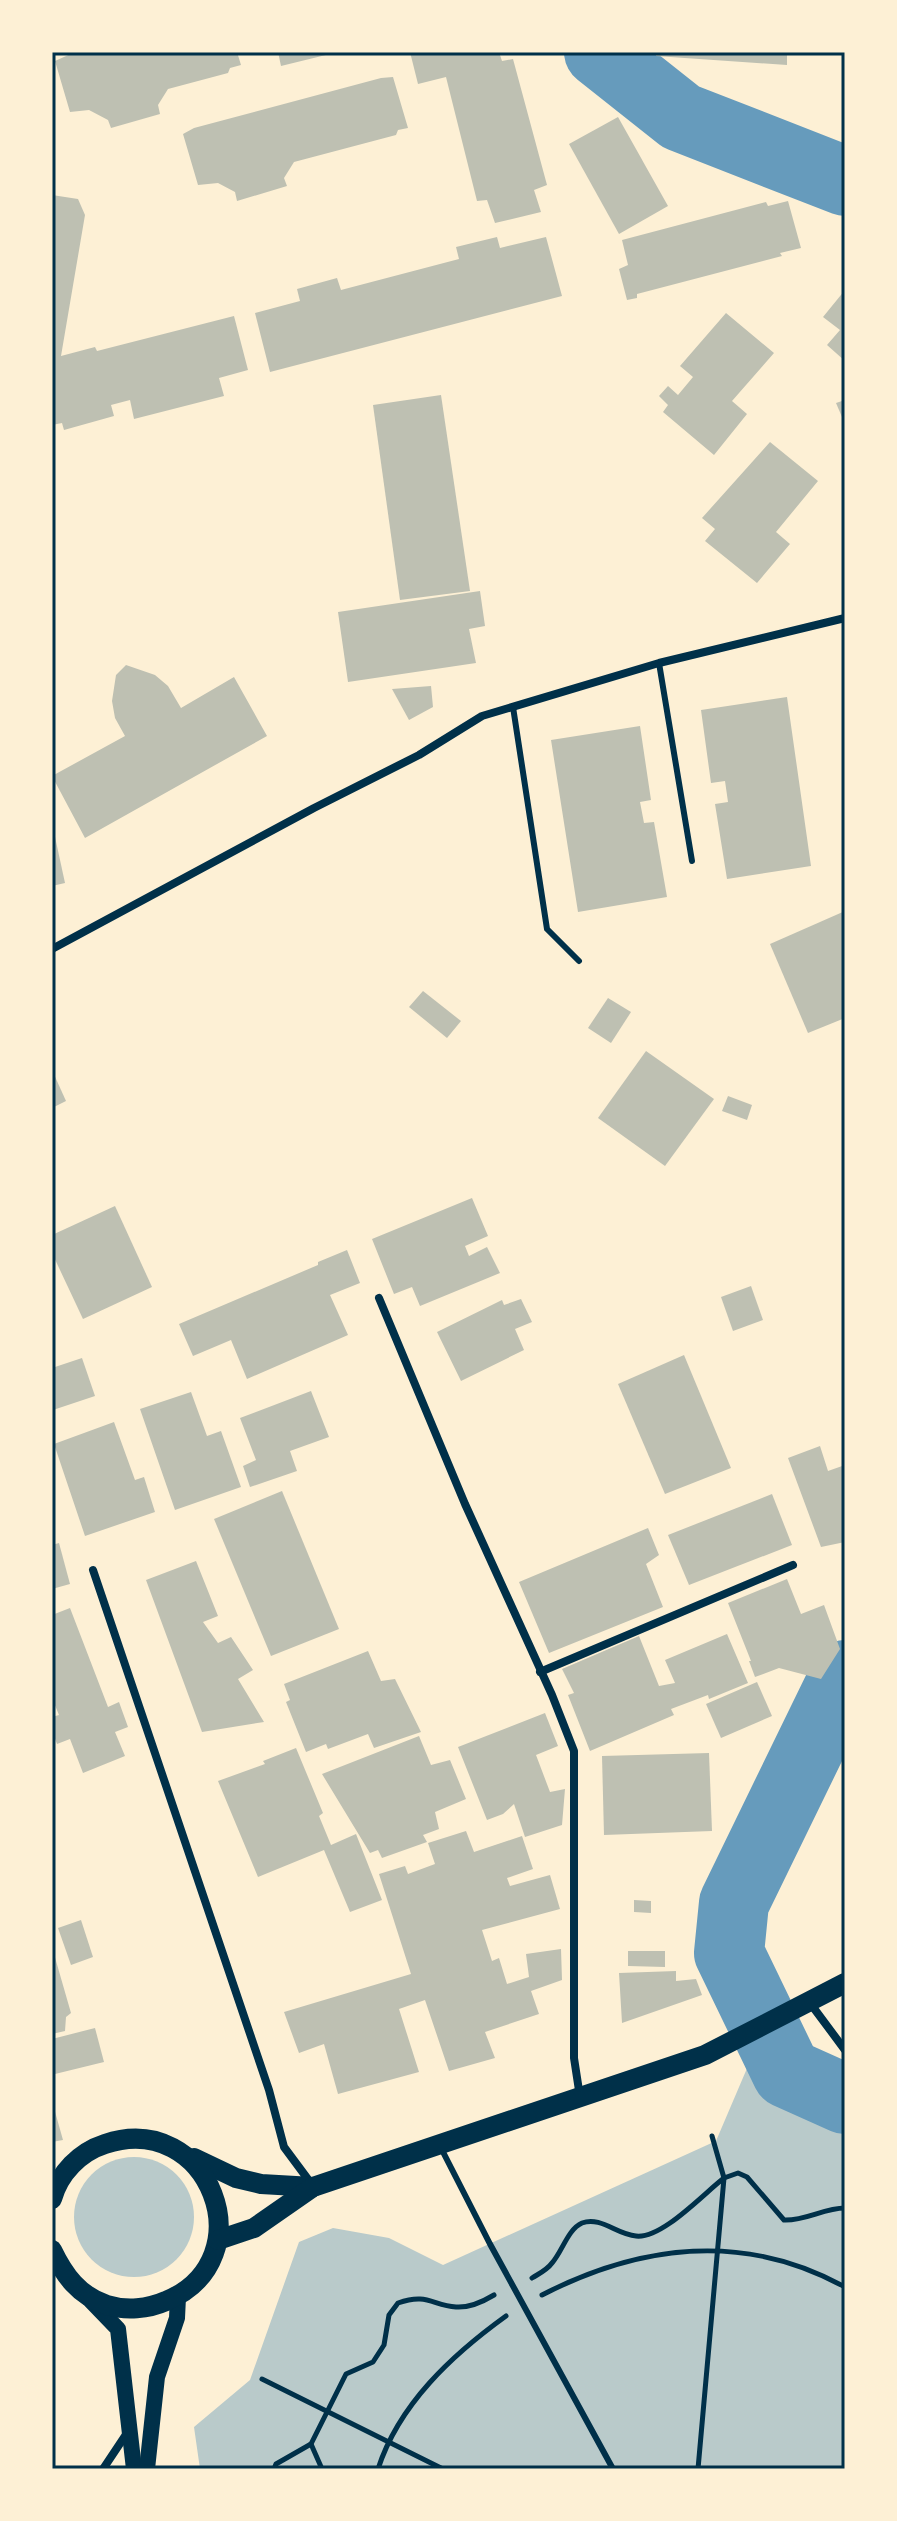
<svg xmlns="http://www.w3.org/2000/svg" width="897" height="2521" font-family="Figtree,sans-serif">
<style>
.green{fill:#b9caca}
.lines{fill:none;stroke-linecap:round;stroke-linejoin:round}
.river{stroke:#669bbc;stroke-width:70}
.building{fill:#bec0b2}
.path{stroke:#003049;stroke-width:5}
.service{stroke:#003049;stroke-width:6}
.minor{stroke:#003049;stroke-width:8}
.secondary{stroke:#003049;stroke-width:16}
.primary{stroke:#003049;stroke-width:20}
.neatline{fill:none;stroke:#003049;stroke-width:3}
</style>
<rect width="100%" height="100%" fill="#fdf0d5"/>
<g class="green">
<polygon points="748,2066 845,2114 845,2469 200,2469 194,2427 250,2380 299,2242 333,2228 389,2238 443,2265 716,2141"/>
<circle cx="134" cy="2217" r="60"/>
</g>
<g class="lines">
<g class="river">
<polyline points="599,52 681,117 845,181"/>
<polyline points="845,1675 734,1903 729,1953 787,2073 845,2099"/>
</g>
</g>
<g class="building">
<polygon points="75,52 237,52 241,65 230,68 228,73 168,89 158,105 160,114 111,128 108,120 89,110 70,112 55,61"/>
<polygon points="278,52 334,52 334,53 281,66"/>
<polygon points="410,52 499,52 502,61 513,59 547,185 534,190 541,212 495,223 487,200 477,201 446,77 418,84"/>
<polygon points="656,52 787,52 787,65 656,56"/>
<polygon points="393,77 408,128 398,130 396,135 294,162 284,178 287,186 237,201 235,192 218,183 198,185 183,134 194,128 381,78"/>
<polygon points="618,117 668,206 619,234 569,144"/>
<polygon points="52,195 78,199 85,215 61,356 95,347 97,351 234,316 248,370 219,378 224,396 134,419 130,400 111,405 114,416 64,430 62,423 52,425"/>
<polygon points="788,201 801,248 780,253 782,256 637,294 637,298 627,300 619,269 628,265 622,240 766,202 768,206"/>
<polygon points="497,237 500,248 546,237 562,296 270,372 255,313 300,301 297,289 337,278 341,290 459,259 456,247"/>
<polygon points="845,290 845,361 827,345 840,330 823,317"/>
<polygon points="726,313 774,353 732,401 747,414 714,455 663,412 668,405 659,396 668,386 678,395 693,377 680,366"/>
<polygon points="441,395 470,591 400,600 373,405"/>
<polygon points="845,400 845,424 836,403"/>
<polygon points="770,442 818,481 776,532 790,544 757,583 705,541 715,529 702,518"/>
<polygon points="480,591 485,626 469,629 476,663 348,682 338,612"/>
<polygon points="126,665 155,675 168,686 181,708 234,677 267,736 85,838 52,776 125,736 115,718 112,701 116,675"/>
<polygon points="431,686 433,707 409,720 392,689"/>
<polygon points="787,697 811,866 727,879 715,804 728,802 725,781 711,783 701,710"/>
<polygon points="640,726 651,800 640,802 644,823 654,822 667,897 578,912 551,740"/>
<polygon points="52,823 65,883 52,886"/>
<polygon points="845,911 845,1018 808,1033 770,944"/>
<polygon points="423,991 461,1021 447,1038 409,1007"/>
<polygon points="608,998 631,1012 611,1043 588,1028"/>
<polygon points="646,1051 714,1099 665,1166 598,1118"/>
<polygon points="52,1070 66,1101 52,1108"/>
<polygon points="728,1096 752,1105 747,1120 722,1111"/>
<polygon points="472,1198 488,1236 465,1246 469,1256 487,1247 500,1273 420,1306 412,1287 394,1294 372,1239"/>
<polygon points="115,1206 152,1287 83,1319 52,1253 52,1235"/>
<polygon points="347,1250 360,1283 330,1295 348,1335 247,1379 231,1340 193,1356 179,1324 318,1265 318,1262"/>
<polygon points="751,1286 763,1320 733,1331 721,1297"/>
<polygon points="521,1299 532,1322 515,1329 524,1350 461,1381 437,1332 502,1300 504,1305"/>
<polygon points="684,1355 731,1468 665,1494 618,1384"/>
<polygon points="82,1358 95,1396 53,1410 52,1368"/>
<polygon points="311,1391 329,1437 290,1451 297,1471 250,1487 243,1466 256,1460 240,1418"/>
<polygon points="191,1392 207,1436 221,1431 241,1487 175,1510 140,1409"/>
<polygon points="114,1422 135,1480 144,1477 155,1512 85,1536 54,1444"/>
<polygon points="820,1446 828,1471 845,1465 845,1542 821,1547 788,1458"/>
<polygon points="282,1491 339,1629 271,1656 214,1519"/>
<polygon points="772,1494 792,1545 689,1585 668,1535"/>
<polygon points="648,1528 659,1555 646,1564 663,1607 549,1653 519,1582"/>
<polygon points="59,1543 70,1584 52,1589 52,1545"/>
<polygon points="196,1561 218,1616 203,1622 218,1643 231,1637 253,1670 238,1679 264,1722 202,1732 146,1580"/>
<polygon points="787,1579 801,1614 824,1605 840,1649 821,1679 779,1668 755,1677 749,1661 751,1661 728,1603"/>
<polygon points="70,1608 108,1707 119,1702 128,1727 115,1732 125,1756 83,1773 70,1739 57,1744 52,1731 52,1717 59,1715 52,1698 52,1615"/>
<polygon points="727,1634 748,1683 709,1699 708,1695 671,1709 674,1715 590,1751 568,1695 574,1693 562,1669 639,1636 659,1686 675,1683 665,1660"/>
<polygon points="368,1651 381,1681 395,1679 421,1732 374,1748 368,1734 328,1749 326,1744 306,1752 286,1702 290,1700 284,1684"/>
<polygon points="757,1682 772,1716 721,1738 706,1704"/>
<polygon points="545,1713 558,1746 536,1755 550,1792 565,1789 562,1825 525,1837 514,1804 503,1814 487,1820 458,1747"/>
<polygon points="419,1736 431,1765 450,1760 466,1799 435,1812 439,1829 423,1835 427,1842 382,1858 378,1850 370,1853 322,1774"/>
<polygon points="296,1748 323,1813 319,1816 331,1845 356,1834 382,1900 350,1912 324,1850 258,1877 218,1781 265,1764 263,1761"/>
<polygon points="709,1753 712,1831 604,1835 602,1756"/>
<polygon points="466,1831 474,1852 522,1836 533,1869 507,1878 510,1886 550,1875 560,1909 482,1930 492,1961 499,1958 507,1984 529,1977 526,1954 561,1949 562,1980 531,1991 539,2014 485,2032 495,2058 449,2071 425,2000 399,2009 419,2072 338,2094 324,2044 299,2053 284,2012 411,1974 379,1874 405,1866 408,1874 435,1864 428,1843"/>
<polygon points="634,1900 651,1901 651,1913 634,1912"/>
<polygon points="81,1920 93,1957 71,1965 58,1928"/>
<polygon points="52,1947 71,2013 66,2017 65,2031 52,2034"/>
<polygon points="628,1951 665,1951 665,1967 628,1966"/>
<polygon points="676,1971 676,1981 696,1979 702,1995 622,2023 619,1973"/>
<polygon points="95,2028 104,2062 55,2074 52,2039"/>
<polygon points="52,2101 63,2140 52,2142"/>
</g>
<g class="lines">
<g class="path">
<path d="M712,2136L724,2178L738,2173L747,2177L784,2220C805,2221 824,2208 845,2208"/>
<path d="M532,2278C540,2273 547,2270 552,2263C562,2252 568,2229 582,2223C601,2216 617,2235 636,2236C662,2239 703,2194 724,2178L698,2469"/>
<path d="M542,2295C641,2244 745,2232 845,2287"/>
<polyline points="262,2379 443,2469"/>
<polyline points="311,2444 322,2469"/>
<path d="M274,2469L276,2464L311,2444L346,2374L373,2362L384,2345L389,2315L398,2303C427,2293 432,2305 456,2307C469,2308 484,2301 494,2295"/>
<path d="M378,2469C399,2404 452,2355 506,2316"/>
</g>
<g class="service">
<polyline points="659,663 692,861"/>
<polyline points="513,707 547,929 579,961"/>
<polyline points="441,2148 490,2244 613,2469"/>
</g>
<g class="minor">
<polyline points="52,949 314,808 419,755 482,716 659,663 845,618"/>
<polyline points="379,1298 465,1504 552,1695 574,1751 574,2058 580,2097"/>
<polyline points="93,1570 269,2090 284,2147 310,2182"/>
<polyline points="540,1672 793,1565"/>
<polyline points="810,2003 845,2050"/>
<polyline points="103,2469 127,2433"/>
</g>
<g class="secondary">
<polyline points="91,2301 118,2329 134,2469"/>
<polyline points="147,2469 157,2377 177,2318 178,2297"/>
</g>
<g class="primary">
<polyline points="194,2158 236,2178 261,2184 313,2187"/>
<path d="M52,2199C59,2173 80,2152 105,2144C209,2109 267,2259 166,2301C148,2309 126,2311 107,2305C79,2296 64,2275 52,2250"/>
<polyline points="218,2240 254,2228 313,2187 705,2055 845,1983"/>
</g>
</g>
<rect width="897" height="2521" fill="none" stroke="#fdf0d5" stroke-width="108"/>
<rect x="54" y="54" width="789" height="2413" class="neatline"/>
</svg>
